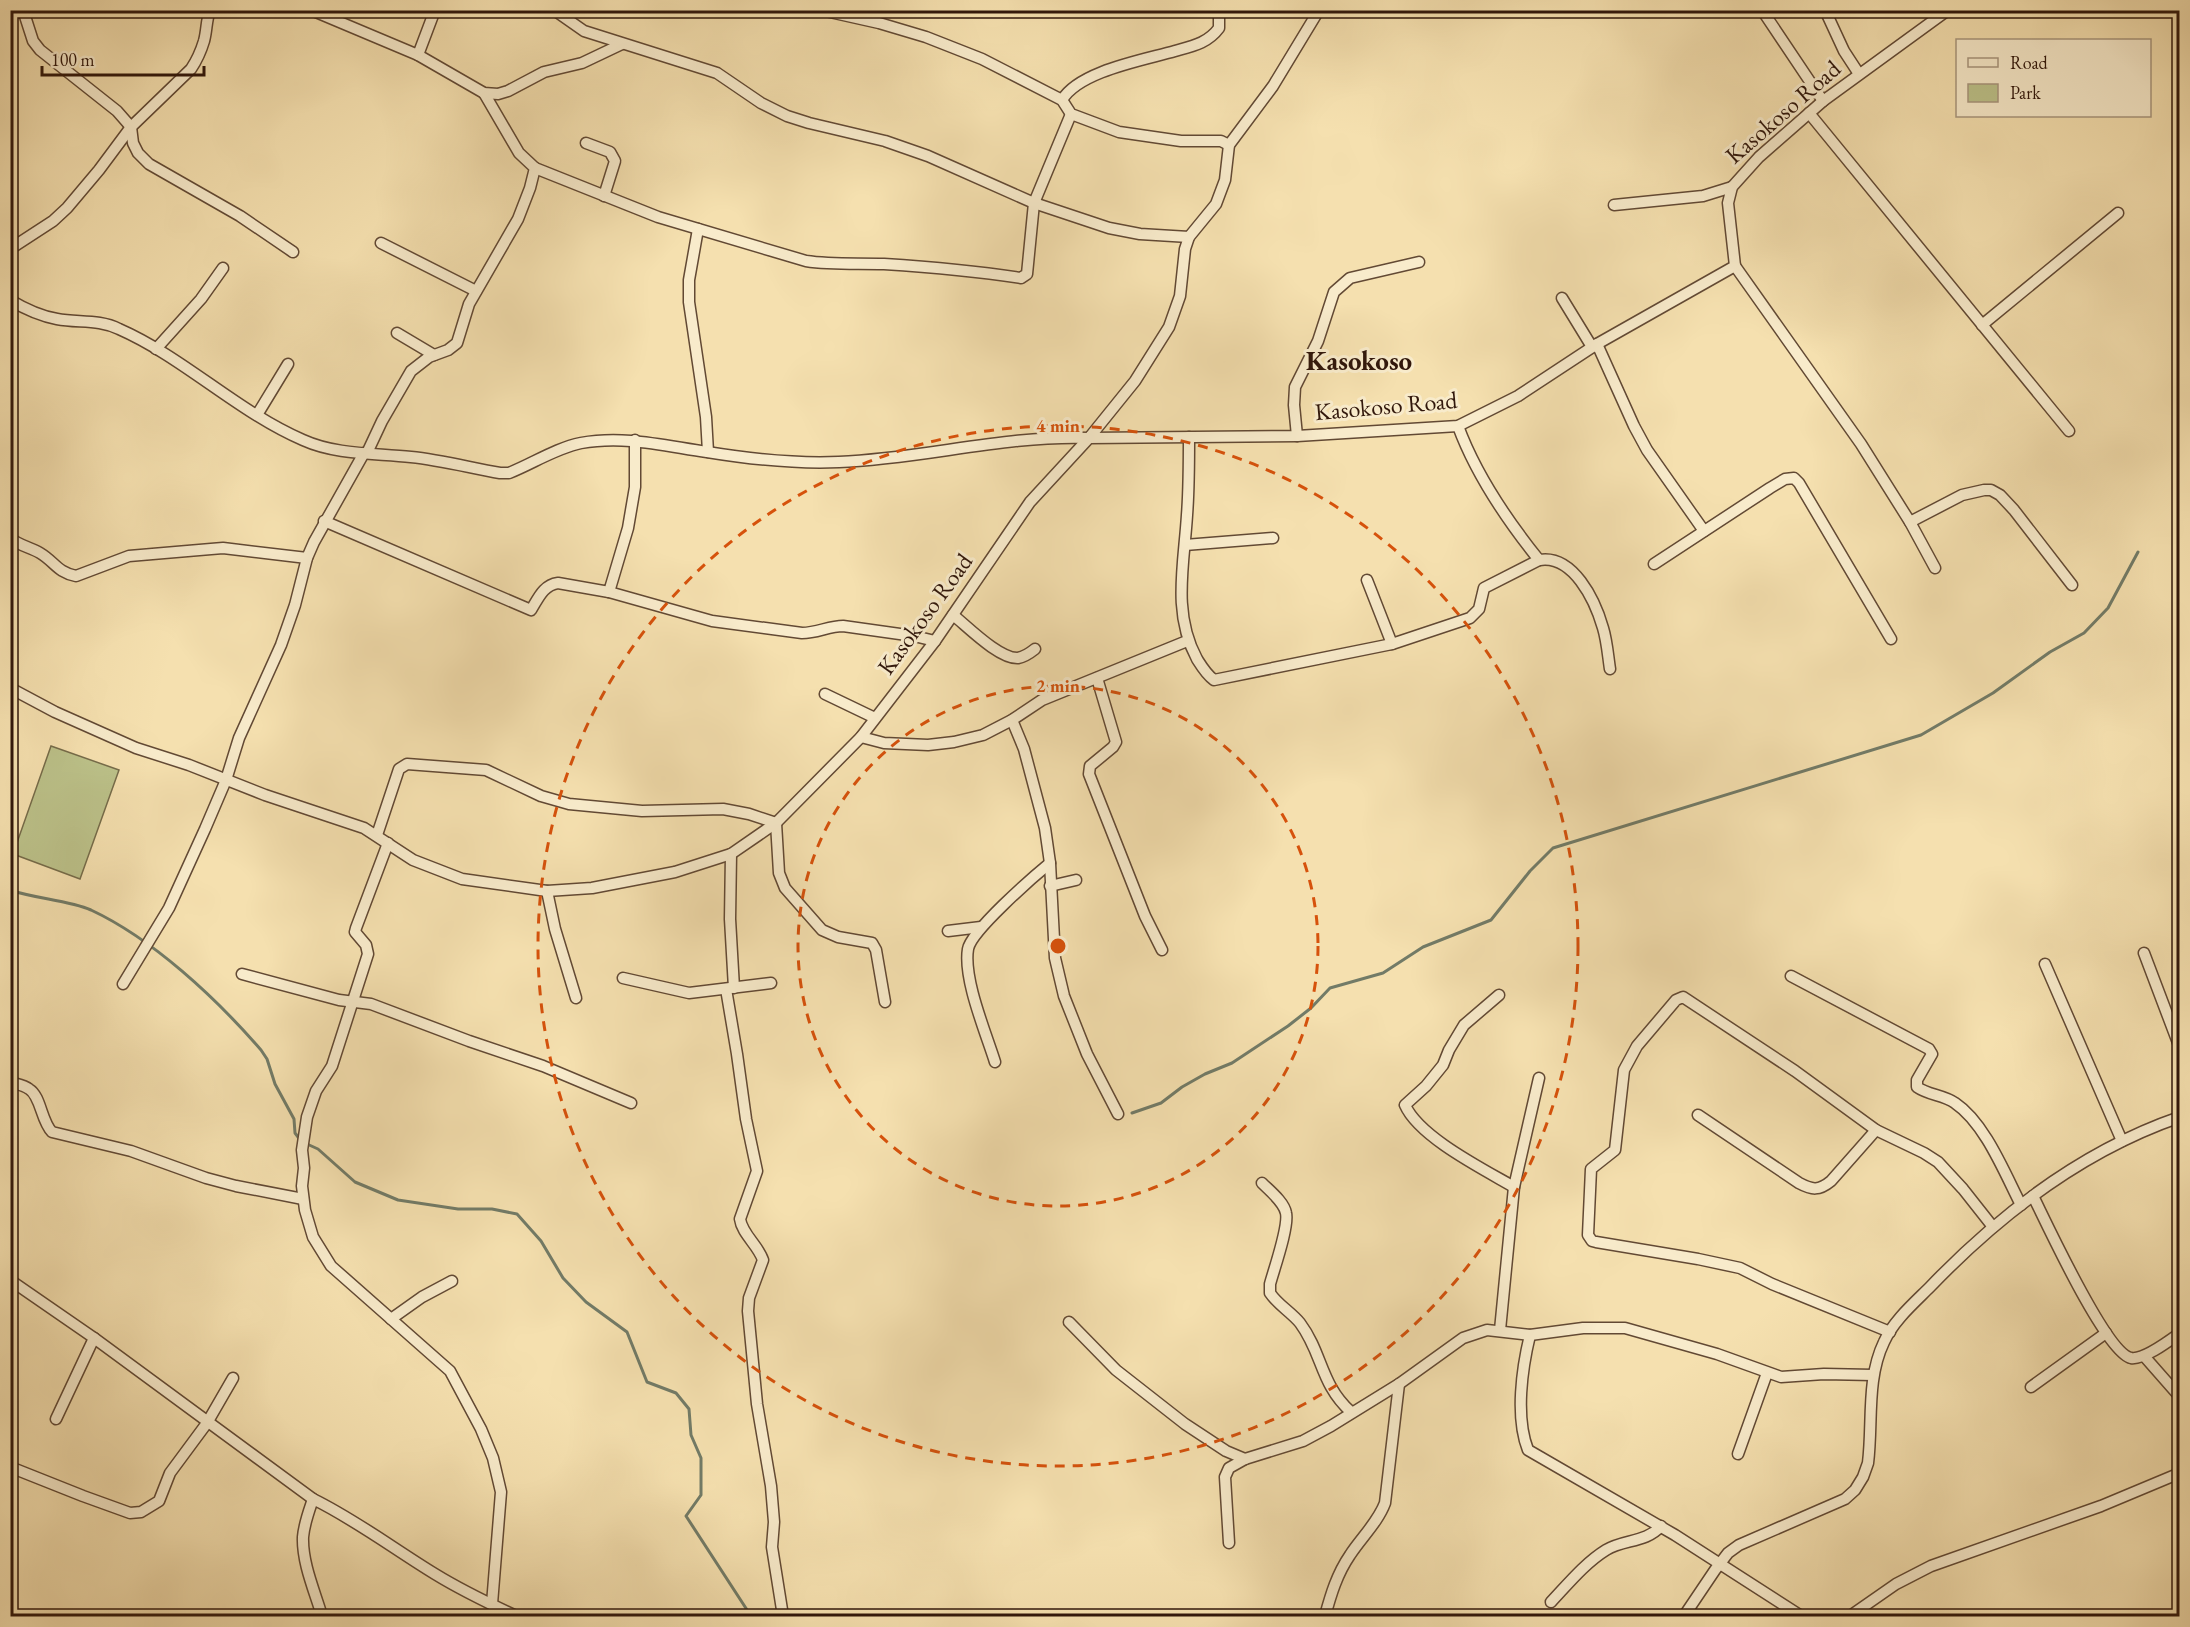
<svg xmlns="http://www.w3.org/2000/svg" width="2190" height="1627" font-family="'EB Garamond',serif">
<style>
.green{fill:#bcc28a;stroke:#766c4a;stroke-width:1.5}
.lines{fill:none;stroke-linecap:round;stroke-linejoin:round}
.stream{stroke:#727b67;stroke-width:3}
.minor-casing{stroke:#624934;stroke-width:13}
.minor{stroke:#f8ebcb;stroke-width:10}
.ring{fill:none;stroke:#d6520c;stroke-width:3;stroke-dasharray:10 8}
.labels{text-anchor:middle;stroke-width:6;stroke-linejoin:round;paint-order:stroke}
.street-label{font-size:24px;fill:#31170b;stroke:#f8ebcb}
.quarter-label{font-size:27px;font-weight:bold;fill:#31170b;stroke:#f8ebcb}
.centre{fill:#d6520c;stroke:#f8ebcb;stroke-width:3}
.ring-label{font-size:18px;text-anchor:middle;font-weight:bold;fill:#d6520c;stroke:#f8ebcb;stroke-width:6;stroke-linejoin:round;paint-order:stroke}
</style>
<rect width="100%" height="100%" fill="#f5e0af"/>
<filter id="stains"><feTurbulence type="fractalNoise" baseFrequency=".00333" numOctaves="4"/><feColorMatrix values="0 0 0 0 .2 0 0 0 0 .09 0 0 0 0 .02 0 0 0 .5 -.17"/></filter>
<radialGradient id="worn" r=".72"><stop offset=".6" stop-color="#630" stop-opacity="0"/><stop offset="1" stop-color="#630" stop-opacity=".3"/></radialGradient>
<polygon class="green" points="51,746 119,770 80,879 13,854"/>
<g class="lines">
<g class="stream">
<path d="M10,890C36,899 68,900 91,910C153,939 216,998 261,1050L267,1059L275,1084L294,1119L295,1133L301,1141"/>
<polyline points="1132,1113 1161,1103 1182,1087 1205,1074 1232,1063 1288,1026 1311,1008 1330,988 1383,973 1423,947 1491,920 1530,871 1553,848 1921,735 1993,693 2050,652 2084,633 2108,608 2138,552"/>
<polyline points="307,1144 318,1149 355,1182 398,1200 458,1209 492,1209 517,1214 541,1241 563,1278 586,1302 627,1332 647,1382 676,1393 689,1409 691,1435 701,1458 701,1495 686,1516 751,1616 754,1616"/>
</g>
<defs>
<g id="minor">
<polyline points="23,10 33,41 40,50 117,111 131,127 133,143 138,153 149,164 240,216 293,252"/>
<polyline points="311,10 418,55 484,93 498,94 508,91 544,72 582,63 622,44"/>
<polyline points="554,10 584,31 717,73 761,103 787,116 809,123 885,141 928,156 1034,203 1109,228 1140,234 1189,237"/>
<polyline points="821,10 879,23 926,37 982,59 1062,100 1071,114 1119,132 1181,141 1221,141 1229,145"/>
<polyline points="1762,10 1823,101"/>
<polyline points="1825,10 1844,51 1859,74"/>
<polyline points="418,55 435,10"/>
<path d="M1062,100C1079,71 1144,60 1175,51C1193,46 1208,43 1219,28V10"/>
<polyline points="1809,113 2069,431"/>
<polyline points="586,143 610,152 615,161 604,196"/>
<path d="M535,168L658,217L806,261C832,265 858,263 884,264C930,267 976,271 1021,278L1027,274L1034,203L1071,114"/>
<polyline points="1614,205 1703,196 1732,187"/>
<polyline points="698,229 689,280 689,302 706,417 708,452"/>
<polyline points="381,243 476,291"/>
<path d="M10,249L53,221L67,208L99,170L131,127L191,69C197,60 201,51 204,41C207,30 206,21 210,10"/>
<polyline points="1735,266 1861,444 1910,522 1935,568"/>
<polyline points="1562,298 1592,347"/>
<path d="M10,300C25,309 40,316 57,319C78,323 99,319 119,329C183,357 238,412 303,440C336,455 375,453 411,457C441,460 471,468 500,473H509C532,464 556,448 581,443C624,435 665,446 707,452C750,459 796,464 839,462C923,459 1004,435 1089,438L1135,381L1169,327L1180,296L1185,249L1189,237L1216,204L1225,180L1229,145L1273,86L1319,10"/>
<polyline points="1982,325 2118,213"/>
<polyline points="397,333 434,355"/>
<polyline points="1597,344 1634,426 1647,450 1704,531"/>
<polyline points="156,349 201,299 223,268"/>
<polyline points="257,415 288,364"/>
<path d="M1458,426C1476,475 1506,519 1539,560C1573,554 1595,600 1603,628C1607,641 1608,656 1610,669"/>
<polyline points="1297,436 1294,405 1295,387 1318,341 1334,292 1350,278 1419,262"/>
<path d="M1189,437C1189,463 1189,489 1187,515C1184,565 1172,613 1197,659C1202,667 1206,674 1214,680L1392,644L1470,618L1479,609L1484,588L1539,560"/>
<polyline points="367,453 382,421 411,371 429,357 448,350 457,343 469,304 518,219 530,188 535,168 519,153 484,93"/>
<path d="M324,521L531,610C538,599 543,585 558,583L609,592L628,528L635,487V440"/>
<polyline points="1910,522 1962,495 1984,490 1991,490 2000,495 2014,510 2072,585"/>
<path d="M10,538C20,546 30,547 40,553C55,562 57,572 76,576L129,556L211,549L223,548L307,558"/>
<polyline points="1185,545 1273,538"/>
<polyline points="1654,564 1770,488 1785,479 1794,478 1799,483 1891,639"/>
<polyline points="1367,580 1392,644"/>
<path d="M609,592L712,621L802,633C817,633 829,626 843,626L914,636L935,641"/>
<path d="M953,615C967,626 999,659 1018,658C1024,657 1030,653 1035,649"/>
<polyline points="1097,678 1116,742 1113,747 1090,766 1089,774 1145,916 1162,950"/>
<polyline points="10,688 55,712 136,748 189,765 265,795 364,828 413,860 462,879 547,891 592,888 675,872 731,854 776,823 861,737 935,641 1030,502 1089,438 1297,436 1458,426 1518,396 1597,344 1735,266 1728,203 1732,187 1759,157 1823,101 1948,10"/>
<polyline points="825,694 875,718"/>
<polyline points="1012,720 1024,749 1045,828 1050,863 1055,958 1064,996 1087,1054 1118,1114"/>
<polyline points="861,737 884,743 928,745 954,742 983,735 1012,720 1042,700 1187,641"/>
<polyline points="377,835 399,769 407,764 486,770 541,796 569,804 642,811 723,809 749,814 776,823 779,873 785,888 822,930 838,937 872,943 876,950 885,1002"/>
<polyline points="388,843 356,928 355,932 366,945 368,954 332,1066 316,1091 307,1117 302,1150 304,1168 302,1186 305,1210 313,1237 331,1266 450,1371 481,1429 493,1458 501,1492 492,1604"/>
<polyline points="731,854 730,919 734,988"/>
<polyline points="1050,886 1076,880"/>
<polyline points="547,891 555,929 576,998"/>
<polyline points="948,931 981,927"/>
<polyline points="2144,953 2180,1048"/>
<polyline points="2045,964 2122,1141"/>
<polyline points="242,974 339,1000 371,1004 469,1041 543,1066 631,1103"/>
<path d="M1791,976L1929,1049L1932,1054L1917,1080V1087C1928,1095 1944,1095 1955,1103C1985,1123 2005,1174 2021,1205"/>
<polyline points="623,978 689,993 771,983"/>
<polyline points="123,984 169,908 205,829 226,780 239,738 281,645 295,605 307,558 314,542 364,453"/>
<path d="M726,989L737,1054L746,1119L757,1171L740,1219C742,1234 758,1245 763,1260L749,1298L748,1311L757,1404L771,1486L774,1522L772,1547L783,1616"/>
<path d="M1499,995L1464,1025L1449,1050L1443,1065L1426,1086L1405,1105C1419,1137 1483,1169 1514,1187"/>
<path d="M995,1062C986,1033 963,979 968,949C971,931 1033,877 1050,863"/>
<path d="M10,1082C16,1084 24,1085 29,1089C41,1096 41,1121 52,1132L131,1151L206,1178L236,1186L303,1199"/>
<path d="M1698,1115L1799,1183C1812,1190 1819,1191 1831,1181L1876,1130"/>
<path d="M1262,1183C1270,1191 1284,1202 1286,1213C1289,1227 1274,1269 1270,1284V1293C1278,1305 1291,1312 1300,1323C1323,1354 1320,1384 1351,1412"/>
<path d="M2033,1196C2046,1222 2106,1353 2131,1358C2144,1360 2169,1341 2180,1333"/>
<polyline points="10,1280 94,1338 313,1499"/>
<polyline points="391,1319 422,1297 452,1281"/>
<polyline points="1069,1322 1116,1370 1185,1424 1226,1451 1245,1459"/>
<polyline points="1500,1330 1514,1187 1539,1078"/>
<polyline points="1890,1332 1772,1284 1740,1268 1698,1259 1596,1242 1592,1241 1588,1235 1591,1169 1615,1150 1624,1070 1637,1046 1676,1000 1683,997 1795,1071 1876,1130 1924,1153 1938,1162 1963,1189 1993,1227"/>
<path d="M1530,1335C1522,1368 1515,1417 1528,1450L1675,1535L1801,1616"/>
<polyline points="2144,1356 2180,1397"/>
<polyline points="2031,1387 2106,1333"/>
<polyline points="56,1419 94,1338"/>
<polyline points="1738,1454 1767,1373"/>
<polyline points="10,1467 83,1496 130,1513 141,1512 159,1501 170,1473 207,1423 233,1378"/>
<polyline points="1229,1543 1225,1477 1229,1468 1245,1459 1303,1441 1331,1426 1399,1384 1463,1338 1487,1330 1530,1335 1583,1328 1625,1328 1717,1354 1781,1377 1824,1374 1873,1375"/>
<path d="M1551,1602C1568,1584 1585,1563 1606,1550C1624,1539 1646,1543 1661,1526"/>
<path d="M322,1616C315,1592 302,1563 303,1537C304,1524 309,1511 313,1499C356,1520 394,1549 435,1574C461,1590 488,1603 516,1616"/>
<path d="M1325,1616C1331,1594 1337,1574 1350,1555C1361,1538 1378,1522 1385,1503L1399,1384"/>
<path d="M1684,1616L1715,1570L1728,1553L1739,1545L1845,1499L1855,1490L1863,1477L1868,1463C1873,1424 1866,1379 1884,1342C1893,1321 1914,1303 1930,1287C2000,1214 2084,1150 2180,1117"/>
<polyline points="1850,1616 1896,1584 1931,1566 2101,1506 2180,1473"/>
</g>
</defs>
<use href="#minor" class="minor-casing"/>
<use href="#minor" class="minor"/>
</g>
<g class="ring">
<circle cx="1058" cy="946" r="260"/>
<circle cx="1058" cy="946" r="520"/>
</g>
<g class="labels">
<g class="street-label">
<text transform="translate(1783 112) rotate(-41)" y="8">Kasokoso Road</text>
<text transform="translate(1386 406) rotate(-5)" y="8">Kasokoso Road</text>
<text transform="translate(925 614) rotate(-54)" y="8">Kasokoso Road</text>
</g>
<g class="quarter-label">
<text x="1359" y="370">Kasokoso</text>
</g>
</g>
<circle cx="1058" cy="946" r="9" class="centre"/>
<g class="ring-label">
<text x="1058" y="432">4 min</text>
<text x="1058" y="692">2 min</text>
</g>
<rect width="2190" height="1627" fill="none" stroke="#f5e0af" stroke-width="36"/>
<rect x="12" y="12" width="2166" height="1603" fill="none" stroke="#31170b" stroke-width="3"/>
<rect x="18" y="18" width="2154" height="1591" fill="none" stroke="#31170b" stroke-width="1.5"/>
<rect x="1956" y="39" width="195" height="78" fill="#f8ebcb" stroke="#a8967e" stroke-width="1.5"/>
<rect x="1968" y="58" width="30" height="9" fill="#f8ebcb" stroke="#a8967e" stroke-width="1.5"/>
<text x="2010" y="69" font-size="18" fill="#31170b">Road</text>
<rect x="1968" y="84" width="30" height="18" fill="#bcc28a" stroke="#a8967e" stroke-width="1.5"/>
<text x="2010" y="99" font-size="18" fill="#31170b">Park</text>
<path d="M42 66v9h162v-9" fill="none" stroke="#31170b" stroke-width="3"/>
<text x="51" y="66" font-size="18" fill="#31170b" stroke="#f8ebcb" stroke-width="4.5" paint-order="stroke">100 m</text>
<rect width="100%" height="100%" filter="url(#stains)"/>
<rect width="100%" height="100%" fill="url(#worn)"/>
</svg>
